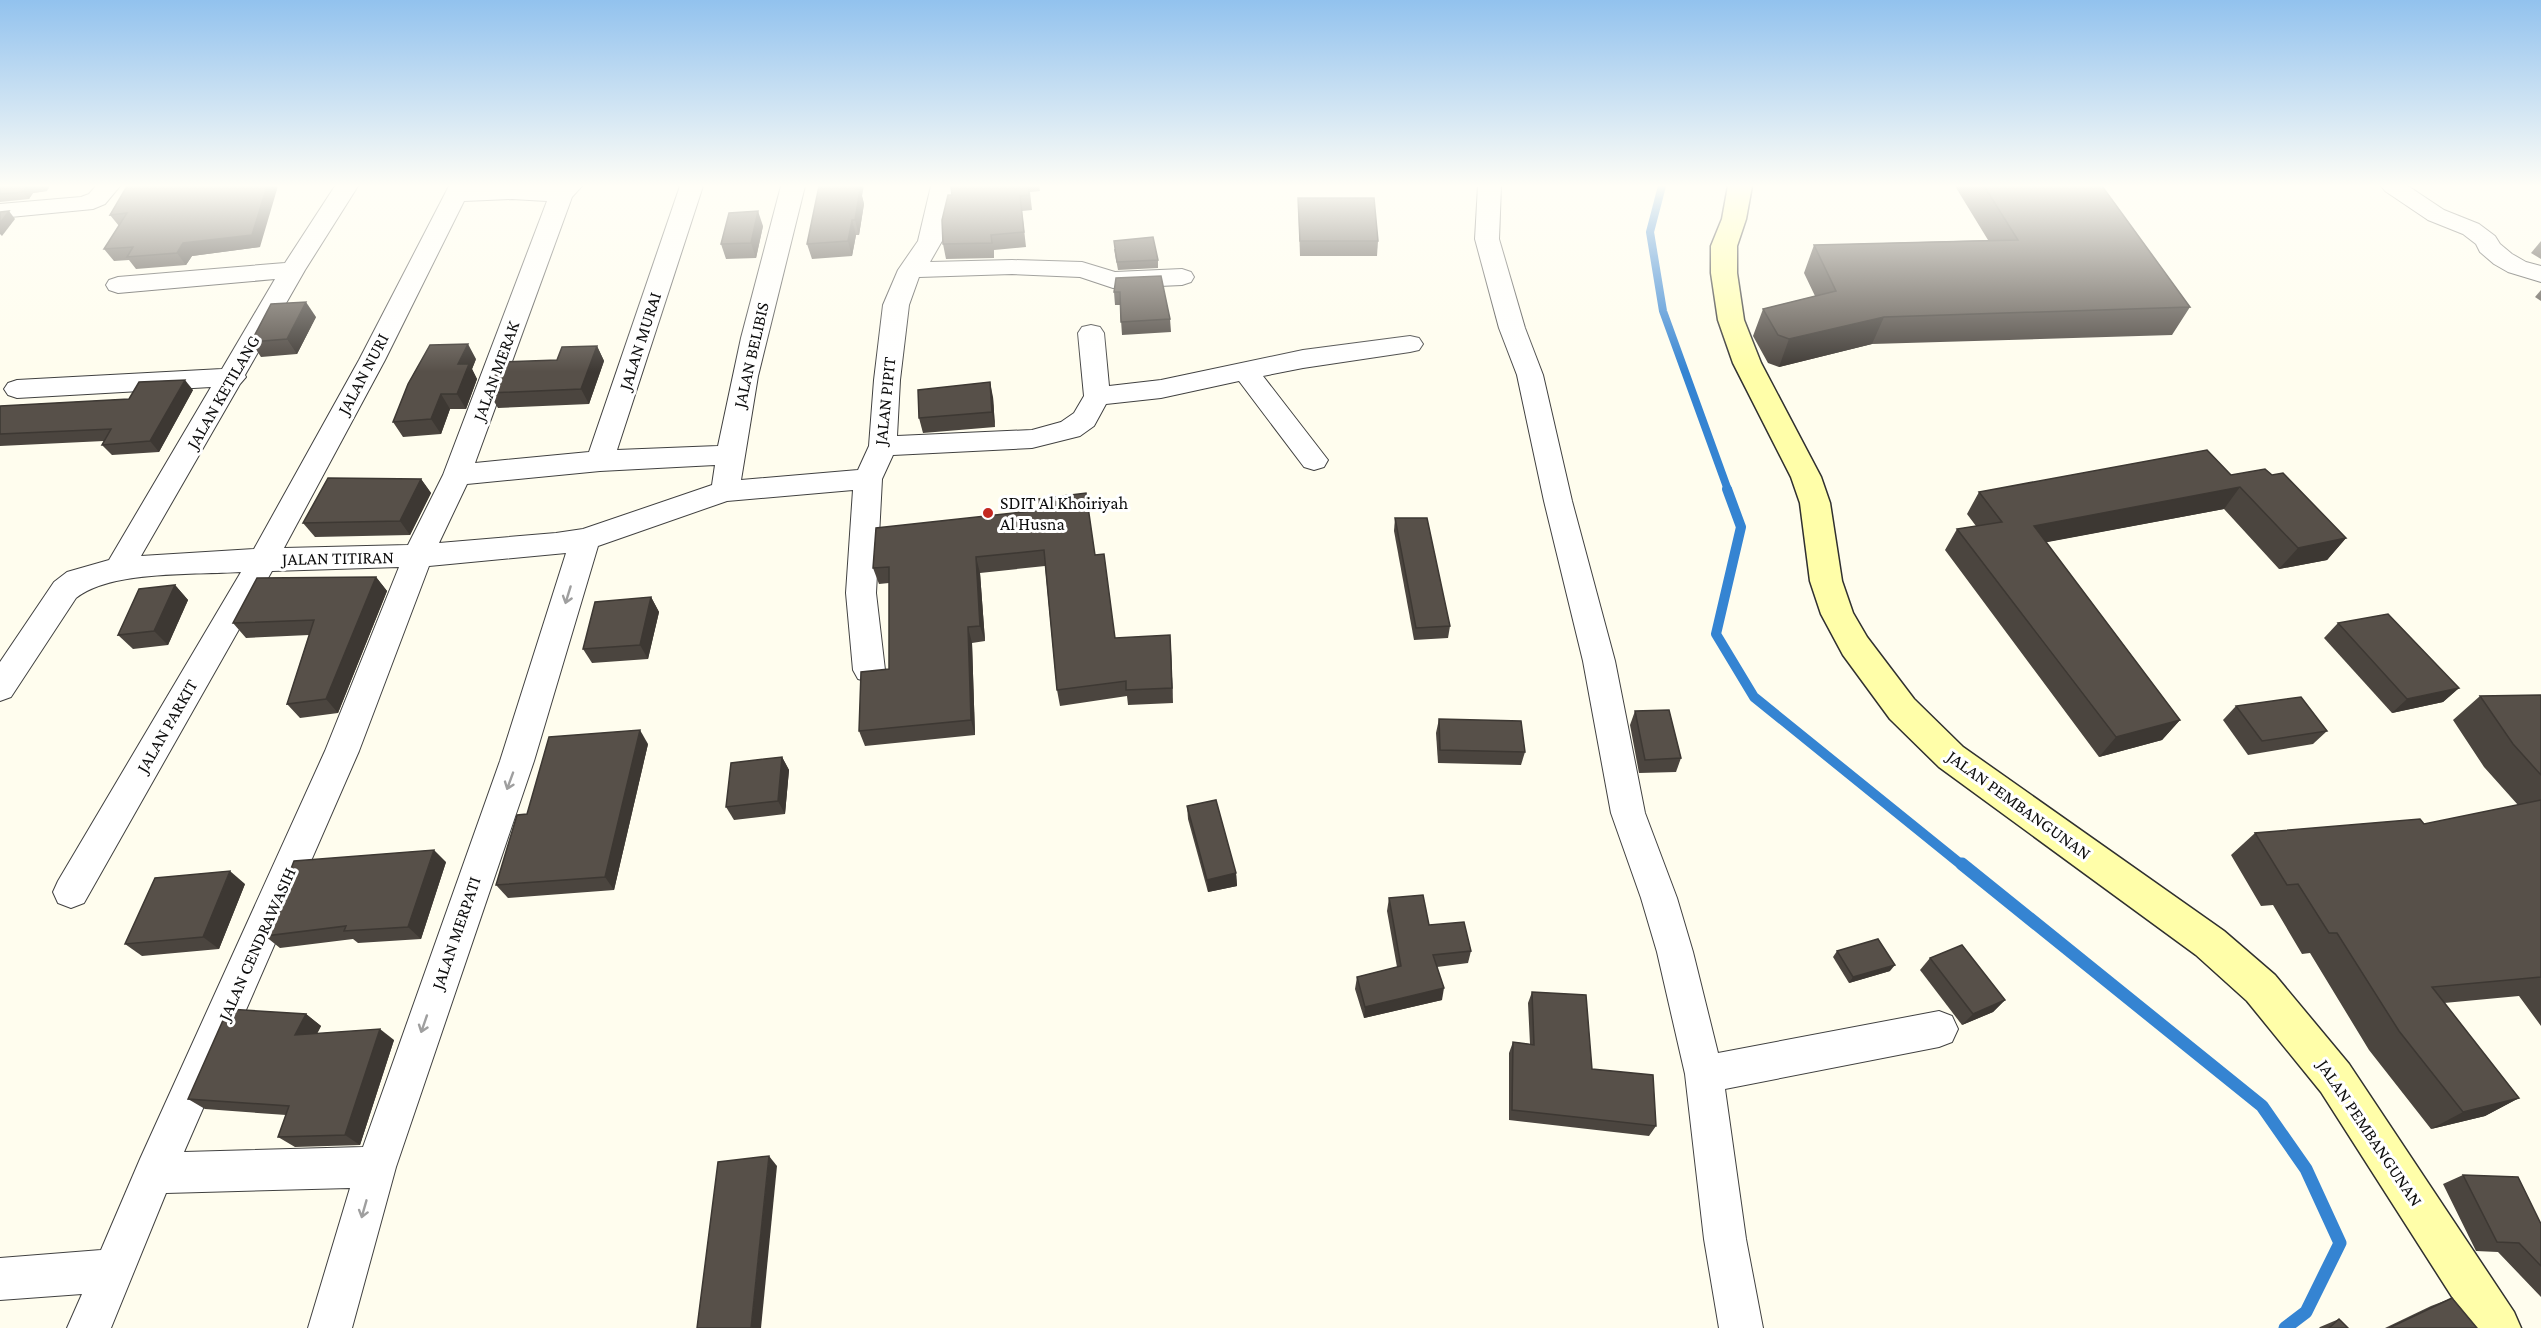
<svg xmlns="http://www.w3.org/2000/svg" width="2541" height="1328" font-family="'Crimson Pro',serif">
<style>
.lines{fill:none;stroke-linecap:round;stroke-linejoin:round}
.stream-far2{stroke:#3584d2;stroke-width:8}
.stream-far1{stroke:#3584d2;stroke-width:10}
.stream{stroke:#3584d2;stroke-width:13}
.street-casing{stroke:#414141;stroke-width:2}
.secondary-casing{stroke:#303030;stroke-width:3}
.street{fill:#fff;fill-rule:evenodd}
.secondary{fill:#fffea9;fill-rule:evenodd}
.wall{fill:#4b453f}
.shaded-wall{fill:#3d3833}
.building{fill:#575049;stroke:#3d3833;stroke-width:1.5}
.oneway{stroke:#9f9f9f}
.poi-dot{fill:#c32820;stroke:#fff;stroke-width:2}
.labels{text-anchor:middle;stroke-width:6;stroke-linejoin:round;paint-order:stroke}
.street-label{font-size:18px;fill:#0e0e0e;stroke:#fff}
.poi-label{font-size:18px;fill:#0e0e0e;stroke:#fff;text-anchor:start}
</style>
<rect width="100%" height="100%" fill="#fffdee"/>
<g class="lines">
<polyline class="stream-far2" points="1662,186 1650,232 1663,311 1728,490"/>
<polyline class="stream-far1" points="1727,489 1741,527 1716,634 1754,697 1963,866"/>
<polyline class="stream" points="1962,864 2262,1106 2306,1169 2340,1243 2306,1312 2285,1328"/>
<defs>
<g id="street">
<polygon points="96,186 120,186 105,204 93,209 0,218 0,204 81,197 89,194"/>
<path d="M335,186H358L305,270L245,375L246,377L240,384L141,556L254,549L359,360L449,186H582L572,197L475,463L589,452L680,186H703L617,450L718,446L741,338L781,186H805L758,376L741,480L858,470L869,446L874,380L883,305L898,270L918,241L931,186H954L942,241L930,262L1012,260L1082,262L1115,272L1182,269L1191,272L1194,277L1191,282L1182,285L1113,288L1080,277L1012,274L919,277L909,305L900,380L897,436L1032,430L1061,422L1074,413L1084,396L1078,333L1082,327L1091,325L1100,327L1104,333L1109,386L1161,380L1303,350L1410,336L1419,338L1423,344L1419,350L1410,352L1303,368L1263,376L1328,460L1324,467L1314,470L1304,467L1239,381L1161,398L1106,404L1094,426L1080,436L1032,448L893,455L882,479L876,593L885,670L880,679L869,682L858,679L853,670L846,593L853,490L727,501L598,546L534,761L396,1167L352,1328H308L350,1188L166,1193L111,1328H67L82,1294L0,1300V1258L101,1250L140,1159L325,751L399,567L272,571L84,903L71,908L58,903L53,892L58,881L241,572C195,575 111,570 76,598L11,697L0,701V662L54,582L67,572L109,560L211,387L17,398L8,395L4,389L8,383L17,380L222,369L275,279L118,293L109,290L106,285L109,280L118,277L285,263ZM512,199L547,201L443,475L408,545L284,548L385,360L464,201ZM715,465L712,485L583,529L556,533L439,543L467,484L600,471ZM566,553L500,761L363,1147L184,1152L359,751L429,566Z"/>
<polygon points="1478,186 1501,186 1499,239 1525,328 1543,375 1572,501 1615,661 1645,813 1677,898 1693,952 1718,1053 1939,1011 1952,1016 1958,1029 1952,1042 1939,1047 1725,1089 1746,1239 1763,1328 1719,1328 1704,1239 1685,1074 1657,952 1641,898 1611,813 1583,661 1544,501 1517,375 1499,328 1475,239"/>
<polygon points="2381,186 2408,186 2444,210 2479,224 2495,236 2500,244 2512,254 2526,262 2541,266 2541,282 2508,272 2494,264 2480,252 2476,244 2463,234 2428,220 2385,191"/>
</g>
<polygon id="secondary" points="1728,186 1752,186 1746,219 1737,246 1737,273 1744,320 1761,363 1821,477 1830,503 1842,581 1853,613 1867,637 1914,699 1963,747 2224,931 2275,975 2349,1064 2514,1312 2521,1328 2472,1328 2321,1092 2247,1001 2196,955 1939,767 1890,719 1843,655 1821,614 1810,581 1800,503 1791,477 1733,363 1718,320 1711,273 1711,246 1722,219"/>
</defs>
<use href="#street" class="street-casing"/>
<use href="#secondary" class="secondary-casing"/>
<use href="#street" class="street"/>
<use href="#secondary" class="secondary"/>
</g>
<g class="wall">
<polygon points="0,186 47,191 33,193 29,199 0,202"/>
<polygon points="127,186 260,247 192,256 186,265 136,269 129,260 114,261 104,249 119,226 110,215"/>
<polygon points="951,186 1039,186 1040,191 1030,192 1032,210 1022,211 1026,247 994,250 994,258 946,259 943,244 952,195"/>
<polygon points="1955,186 2102,186 2190,307 2172,335 1872,344 1779,367 1768,363 1753,336 1763,309 1815,296 1804,273 1814,245 1988,240"/>
<polygon points="862,196 864,204 859,235 856,235 852,256 812,259 807,244"/>
<polygon points="1298,198 1378,241 1377,256 1300,256"/>
<polygon points="763,226 756,258 726,259 721,244"/>
<polygon points="2541,241 2541,259 2531,253"/>
<polygon points="1114,249 1158,260 1158,268 1118,270"/>
<polygon points="1116,278 1170,319 1171,332 1122,335 1120,305 1115,305 1114,292"/>
<polygon points="2541,290 2541,301 2535,297"/>
<polygon points="316,317 297,354 261,357 251,342"/>
<polygon points="597,346 604,361 589,404 498,408 489,393 557,360"/>
<polygon points="476,359 472,369 477,379 466,409 450,409 441,434 403,437 393,422"/>
<polygon points="193,390 159,452 112,455 102,445 104,441 0,446 0,406 129,399"/>
<polygon points="993,397 995,427 923,433 919,418"/>
<polygon points="2231,475 2346,538 2327,560 2279,569 2224,509 2046,542 2180,720 2162,740 2099,757 1945,550 1957,529 1976,526 1967,514 1979,492"/>
<polygon points="421,479 431,493 410,535 315,537 303,523"/>
<polygon points="1395,518 1450,626 1448,638 1414,640 1394,531"/>
<polygon points="876,528 1095,555 1115,638 1171,650 1173,703 1128,705 1127,696 1060,706 1057,690 1045,566 980,573 985,641 972,643 975,735 865,746 859,731 889,669 889,583 879,584 873,568"/>
<polygon points="376,577 387,591 338,713 300,718 287,704 309,635 246,638 233,623"/>
<polygon points="175,585 188,600 168,645 133,649 118,635"/>
<polygon points="651,597 659,612 648,659 592,663 583,649"/>
<polygon points="2338,623 2459,688 2443,702 2392,713 2324,638"/>
<polygon points="2541,695 2541,1026 2519,996 2444,1003 2519,1098 2485,1116 2431,1129 2369,1050 2310,953 2302,954 2273,905 2261,906 2231,855 2255,833 2424,824 2518,805 2484,767 2453,720 2480,696"/>
<polygon points="2236,706 2327,731 2313,744 2248,755 2223,720"/>
<polygon points="1635,711 1681,758 1676,772 1639,773 1630,725"/>
<polygon points="1439,719 1525,752 1521,765 1438,763 1436,733"/>
<polygon points="648,744 614,890 508,898 496,885 527,814"/>
<polygon points="782,757 789,770 785,814 734,820 726,807"/>
<polygon points="1187,806 1236,873 1237,886 1208,892 1188,819"/>
<polygon points="446,862 421,939 358,943 353,939 280,948 265,936"/>
<polygon points="245,884 219,949 142,956 125,944"/>
<polygon points="1389,898 1429,925 1471,951 1468,963 1437,967 1442,1000 1364,1018 1355,989 1357,977 1397,967 1387,911"/>
<polygon points="1837,951 1890,971 1849,983 1833,957"/>
<polygon points="1930,958 2005,1000 1993,1012 1962,1025 1920,970"/>
<polygon points="1532,992 1592,1069 1656,1126 1649,1136 1509,1120 1509,1053 1513,1042 1530,1044 1528,1003"/>
<polygon points="306,1014 321,1026 317,1034 394,1040 360,1145 295,1147 278,1137 286,1115 205,1109 188,1099"/>
<polygon points="2463,1175 2541,1224 2541,1297 2498,1252 2476,1251 2443,1184"/>
<polygon points="2452,1298 2477,1328 2385,1328 2431,1306"/>
<polygon points="2339,1319 2348,1328 2319,1328 2320,1327"/>
</g>
<g class="shaded-wall">
<polygon points="27,186 50,186 47,191 33,193 29,199 23,192"/>
<polygon points="267,186 278,186 260,247 192,256 186,265 177,253 183,243"/>
<polygon points="857,186 864,186 862,196 864,204 859,235 855,220"/>
<polygon points="9,211 15,219 2,236 0,234 0,223"/>
<polygon points="758,211 763,226 756,258 751,243"/>
<polygon points="852,220 856,235 852,256 848,241"/>
<polygon points="306,302 316,317 297,354 287,339"/>
<polygon points="1884,317 1872,344 1779,367 1789,339"/>
<polygon points="468,344 476,359 472,369 477,379 466,409 457,394 458,364"/>
<polygon points="597,346 604,361 589,404 581,389"/>
<polygon points="185,380 193,390 159,452 150,441"/>
<polygon points="990,382 993,397 995,427 992,412"/>
<polygon points="441,394 450,409 441,434 431,419"/>
<polygon points="421,479 431,493 410,535 400,521"/>
<polygon points="2240,487 2224,509 2021,547 2034,526"/>
<polygon points="2346,538 2327,560 2279,569 2298,548"/>
<polygon points="976,557 980,573 985,641 980,626"/>
<polygon points="376,577 387,591 338,713 326,699"/>
<polygon points="175,585 188,600 168,645 154,631"/>
<polygon points="651,597 659,612 648,659 640,645"/>
<polygon points="968,627 972,643 975,735 971,720"/>
<polygon points="1170,635 1171,650 1173,703 1172,688"/>
<polygon points="2459,688 2443,702 2392,713 2407,699"/>
<polygon points="2180,720 2162,740 2099,757 2116,737"/>
<polygon points="640,730 648,744 614,890 605,877"/>
<polygon points="782,757 789,770 785,814 778,801"/>
<polygon points="434,850 446,862 421,939 408,927"/>
<polygon points="230,871 245,884 219,949 203,937"/>
<polygon points="1236,873 1237,886 1208,892 1207,880"/>
<polygon points="1895,965 1890,971 1849,983 1853,977"/>
<polygon points="1444,988 1442,1000 1364,1018 1365,1007"/>
<polygon points="2005,1000 1993,1012 1962,1025 1973,1014"/>
<polygon points="306,1014 321,1026 310,1046 295,1035"/>
<polygon points="380,1029 394,1040 360,1145 345,1135"/>
<polygon points="2519,1098 2485,1116 2431,1129 2463,1112"/>
<polygon points="769,1156 777,1166 761,1328 751,1328"/>
</g>
<g class="building">
<polygon points="0,186 27,186 23,192 0,194"/>
<polygon points="127,186 267,186 252,235 183,243 177,253 127,257 133,247 104,249 127,213 110,215"/>
<polygon points="819,186 857,186 856,189 860,189 855,220 852,220 848,241 807,244"/>
<polygon points="951,186 1028,186 1029,195 1020,196 1024,232 991,235 992,243 943,244 942,220 948,195 952,195"/>
<polygon points="1984,186 2102,186 2190,307 1884,317 1789,339 1778,335 1763,309 1836,291 1814,245 2018,240"/>
<polygon points="1298,198 1374,198 1378,241 1300,241"/>
<polygon points="9,211 0,223 0,212"/>
<polygon points="758,211 751,243 721,244 729,213"/>
<polygon points="1153,237 1158,260 1117,262 1114,241"/>
<polygon points="1161,276 1170,319 1121,322 1120,292 1114,292 1116,278"/>
<polygon points="306,302 287,339 251,342 271,304"/>
<polygon points="468,344 458,364 469,364 457,394 441,394 431,419 393,422 408,384 430,345"/>
<polygon points="597,346 581,389 489,393 500,362 557,360 562,347"/>
<polygon points="185,380 150,441 102,445 111,429 0,434 0,406 129,399 139,382"/>
<polygon points="990,382 992,412 919,418 918,390"/>
<polygon points="2207,450 2231,475 2265,469 2272,475 2283,473 2346,538 2298,548 2240,487 2034,526 2180,720 2116,737 1957,529 2002,522 1979,492"/>
<polygon points="328,478 421,479 400,521 303,523"/>
<polygon points="1086,493 1095,555 1104,554 1115,638 1170,635 1172,688 1126,690 1126,681 1057,690 1044,550 976,557 980,626 968,627 971,720 859,731 861,672 889,669 889,567 873,568 876,528 1040,510 1039,499"/>
<polygon points="1395,518 1427,518 1450,626 1416,628"/>
<polygon points="376,577 326,699 287,704 314,620 233,623 257,578"/>
<polygon points="175,585 154,631 118,635 139,589"/>
<polygon points="651,597 640,645 583,649 595,602"/>
<polygon points="2388,614 2459,688 2407,699 2338,623"/>
<polygon points="2541,695 2541,775 2513,744 2480,696"/>
<polygon points="2301,697 2327,731 2262,741 2236,706"/>
<polygon points="1669,710 1681,758 1645,760 1635,711"/>
<polygon points="1439,719 1521,721 1525,752 1440,750"/>
<polygon points="640,730 605,877 496,885 517,815 527,814 549,737"/>
<polygon points="782,757 778,801 726,807 731,763"/>
<polygon points="1216,800 1236,873 1207,880 1187,806"/>
<polygon points="2541,800 2541,977 2432,987 2519,1098 2463,1112 2399,1031 2337,933 2329,933 2298,884 2287,885 2255,833 2420,819 2424,824"/>
<polygon points="434,850 408,927 344,931 346,926 265,936 294,861"/>
<polygon points="230,871 203,937 125,944 155,878"/>
<polygon points="1423,895 1429,925 1464,922 1471,951 1433,955 1444,988 1365,1007 1357,977 1401,966 1389,898"/>
<polygon points="1878,939 1895,965 1853,977 1837,951"/>
<polygon points="1962,945 2005,1000 1973,1014 1930,958"/>
<polygon points="1532,992 1586,995 1592,1069 1653,1075 1656,1126 1512,1110 1513,1042 1534,1045"/>
<polygon points="228,1009 306,1014 295,1035 380,1029 345,1135 278,1137 289,1106 188,1099"/>
<polygon points="769,1156 751,1328 697,1328 718,1162"/>
<polygon points="2463,1175 2518,1177 2541,1224 2541,1266 2519,1243 2497,1242"/>
<polygon points="2452,1298 2477,1328 2389,1328"/>
<polygon points="2339,1319 2348,1328 2329,1328"/>
</g>
<defs><path id="oneway-shaft" d="M-6 0H5M1.5-3L5.5 0L1.5 3" fill="none" stroke-width="1.6" stroke-linecap="round" stroke-linejoin="round" transform="scale(1.5)"/></defs>
<g class="oneway">
<use href="#oneway-shaft" transform="translate(568 595) rotate(107)"/>
<use href="#oneway-shaft" transform="translate(510 781) rotate(110)"/>
<use href="#oneway-shaft" transform="translate(424 1024) rotate(109)"/>
<use href="#oneway-shaft" transform="translate(364 1209) rotate(106)"/>
</g>
<linearGradient id="sky" x2="0" y2="1"><stop stop-color="#92c2ee"/><stop offset="0.5" stop-color="#fffef7"/><stop offset="1" stop-color="#fffef7" stop-opacity="0"/></linearGradient>
<rect width="2541" height="372" fill="url(#sky)"/>
<circle class="poi-dot" cx="988" cy="513" r="6"/>
<g class="labels">
<g class="street-label">
<text transform="translate(640 341) rotate(-72)" y="6">JALAN MURAI</text>
<text transform="translate(751 355) rotate(-77)" y="6">JALAN BELIBIS</text>
<text transform="translate(496 371) rotate(-70)" y="6">JALAN MERAK</text>
<text transform="translate(363 374) rotate(-62)" y="6">JALAN NURI</text>
<text transform="translate(223 392) rotate(-60)" y="6">JALAN KETILANG</text>
<text transform="translate(885 401) rotate(-84)" y="6">JALAN PIPIT</text>
<text transform="translate(338 558) rotate(-1)" y="6">JALAN TITIRAN</text>
<text transform="translate(167 726) rotate(-60)" y="6">JALAN PARKIT</text>
<text transform="translate(2019 805) rotate(36)" y="6">JALAN PEMBANGUNAN</text>
<text transform="translate(456 933) rotate(-71)" y="6">JALAN MERPATI</text>
<text transform="translate(257 944) rotate(-66)" y="6">JALAN CENDRAWASIH</text>
<text transform="translate(2370 1133) rotate(56)" y="6">JALAN PEMBANGUNAN</text>
</g>
<g class="poi-label">
<text x="1000" y="509">SDIT Al Khoiriyah<tspan x="1000" dy="21">Al Husna</tspan></text>
</g>
</g>
</svg>
